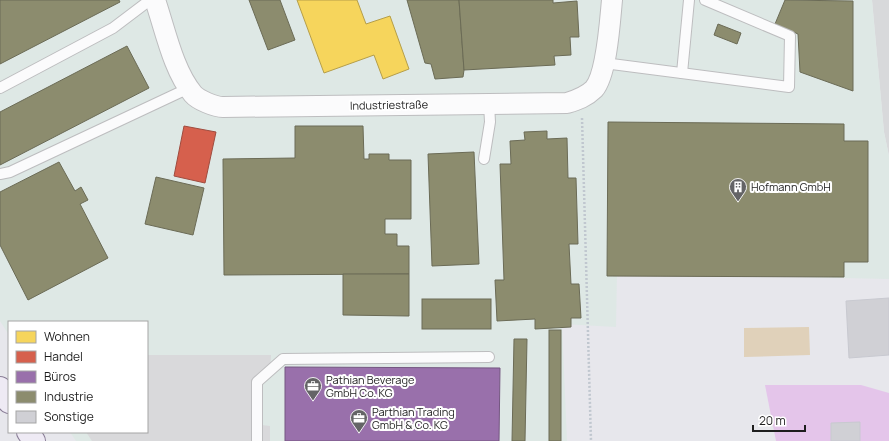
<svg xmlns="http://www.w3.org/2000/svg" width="889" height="441" font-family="Manrope,sans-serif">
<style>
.residential{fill:#d8d9db}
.industrial{fill:#dee8e5}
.grass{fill:#e4c5ea}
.parking{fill:#d9d9db}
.water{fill:#e0d1ba}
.homes{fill:#f6d55c;stroke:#b59e49}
.shops{fill:#d6604d;stroke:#9f4c3f}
.offices{fill:#9970ab;stroke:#745781}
.industry{fill:#8c8c6e;stroke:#6b6b56}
.building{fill:#d0d0d5;stroke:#c8c9d0}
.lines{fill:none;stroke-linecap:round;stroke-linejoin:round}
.service-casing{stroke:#bdbdbf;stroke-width:12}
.minor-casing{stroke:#bdbdbf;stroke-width:22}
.secondary-casing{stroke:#8a7e97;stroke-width:24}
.path{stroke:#c0c7cf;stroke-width:2.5;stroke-dasharray:2 2;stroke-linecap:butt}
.service{stroke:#fbfbfc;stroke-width:10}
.minor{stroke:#fbfbfc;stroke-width:20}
.secondary{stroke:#eeeaf4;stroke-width:22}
.labels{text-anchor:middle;stroke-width:4;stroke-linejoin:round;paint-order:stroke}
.street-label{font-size:11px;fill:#1e1e1e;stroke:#fff}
.poi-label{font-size:11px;fill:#1e1e1e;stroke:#fff;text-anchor:start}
</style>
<rect width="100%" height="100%" fill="#e7e7ec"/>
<polygon class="residential" points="872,0 889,0 889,156 884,132"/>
<polygon class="industrial" points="0,0 872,0 884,132 889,156 889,279 617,273 616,327 562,324 567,441 76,441 70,432 147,432 147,322 9,322 9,335 0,321"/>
<polygon class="grass" points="765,385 861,385 889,393 889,441 776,441"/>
<polygon class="parking" points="147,355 271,355 270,375 262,376 262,425 270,426 270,441 92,441 86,432 147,432"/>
<polygon class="water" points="809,327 810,355 744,357 744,328"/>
<polygon class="homes" points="297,0 357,0 366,24 390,16 409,69 383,79 374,55 324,73"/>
<polygon class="shops" points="184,126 216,132 205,183 174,176"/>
<polygon class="offices" points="285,367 500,368 499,441 285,441"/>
<g class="industry">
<polygon points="0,0 119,0 120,2 0,64"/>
<polygon points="249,0 280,0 295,40 268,50"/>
<polygon points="407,0 459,0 464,70 463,77 435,79 431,64 425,63"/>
<polygon points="459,0 553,0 553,3 577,1 579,37 570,37 571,55 554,56 555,65 464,70"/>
<polygon points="785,0 853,1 853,91 800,72 798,34 775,24"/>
<polygon points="718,24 741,33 737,44 714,35"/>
<polygon points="127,46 149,88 0,165 0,112"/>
<polygon points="608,122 844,124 844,141 868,141 868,262 844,262 844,277 607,276"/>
<polygon points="295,126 363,126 364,159 369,159 369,154 389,154 389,160 411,160 411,219 385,219 385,234 397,234 397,246 409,246 409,274 224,275 223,159 295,158"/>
<polygon points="547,131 547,139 567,138 568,178 576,178 578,244 569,244 571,284 579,284 581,318 571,318 571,327 535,329 535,319 497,321 495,280 504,280 500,164 511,164 510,141 525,140 524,132"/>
<polygon points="474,152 479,264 432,266 428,154"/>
<polygon points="59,162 75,191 81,187 88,200 80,204 108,258 28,300 0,245 0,192"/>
<polygon points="156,177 204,188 193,235 145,224"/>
<polygon points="343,274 409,274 409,316 343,315"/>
<rect x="422" y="299" width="69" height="30"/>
<rect x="549" y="330" width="12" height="111"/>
<polygon points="514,339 527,339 525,441 512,441"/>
</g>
<g class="building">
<polygon points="889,298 889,355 849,358 846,301"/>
<polygon points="860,422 860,441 831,441 831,423"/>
</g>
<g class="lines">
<defs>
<g id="service">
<polyline points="604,63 789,87 790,36 705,0"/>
<polyline points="682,73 689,0"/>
<polyline points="0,88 113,28 150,0"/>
<polyline points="484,159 490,122 489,104"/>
<polyline points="0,174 10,172 189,88"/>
<polyline points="257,441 257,382 283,359 489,357"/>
</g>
<path id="minor" d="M155,0C165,29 173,70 193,94C198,100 215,107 223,107L567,103C577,100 586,97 594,89C607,74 610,20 612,0"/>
<g id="secondary">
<polyline points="0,388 9,402"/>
<polyline points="28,432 34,441"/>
</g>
</defs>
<use href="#service" class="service-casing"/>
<use href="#minor" class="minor-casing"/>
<use href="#secondary" class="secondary-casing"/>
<polyline class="path" points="582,118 591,441"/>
<use href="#service" class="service"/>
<use href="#minor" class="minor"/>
<use href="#secondary" class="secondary"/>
</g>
<defs>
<symbol id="building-pin" viewBox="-11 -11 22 30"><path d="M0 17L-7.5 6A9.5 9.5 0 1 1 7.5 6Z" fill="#646466" stroke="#fff"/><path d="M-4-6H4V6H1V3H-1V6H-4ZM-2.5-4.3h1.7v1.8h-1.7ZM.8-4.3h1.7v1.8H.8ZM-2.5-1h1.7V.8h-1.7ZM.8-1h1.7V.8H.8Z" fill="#fff"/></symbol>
<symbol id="office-pin" viewBox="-11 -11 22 30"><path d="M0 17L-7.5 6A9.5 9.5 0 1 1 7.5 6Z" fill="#646466" stroke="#fff"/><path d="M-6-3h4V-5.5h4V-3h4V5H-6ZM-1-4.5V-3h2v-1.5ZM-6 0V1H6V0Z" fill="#fff"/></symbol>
</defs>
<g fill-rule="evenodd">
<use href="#building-pin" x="728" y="177" width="20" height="27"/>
<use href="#office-pin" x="303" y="376" width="20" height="27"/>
<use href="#office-pin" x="349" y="408" width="20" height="27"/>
</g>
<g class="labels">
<g class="street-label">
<text transform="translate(389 105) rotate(-1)" y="4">Industriestraße</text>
</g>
<g class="poi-label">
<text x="751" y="191">Hofmann GmbH</text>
<text x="326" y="384">Pathian Beverage<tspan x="326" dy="13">GmbH Co. KG</tspan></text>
<text x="372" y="416">Parthian Trading<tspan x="372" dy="13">GmbH &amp; Co. KG</tspan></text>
</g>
</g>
<rect x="8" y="321" width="140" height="112" fill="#ffffff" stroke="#a5a5a5"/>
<rect x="16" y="331" width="20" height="12" fill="#f6d55c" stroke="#a5a5a5"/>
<text x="44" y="341" font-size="12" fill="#1e1e1e">Wohnen</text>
<rect x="16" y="351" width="20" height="12" fill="#d6604d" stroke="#a5a5a5"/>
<text x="44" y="361" font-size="12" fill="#1e1e1e">Handel</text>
<rect x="16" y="371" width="20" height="12" fill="#9970ab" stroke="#a5a5a5"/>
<text x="44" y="381" font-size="12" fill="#1e1e1e">Büros</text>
<rect x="16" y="391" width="20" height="12" fill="#8c8c6e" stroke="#a5a5a5"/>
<text x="44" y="401" font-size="12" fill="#1e1e1e">Industrie</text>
<rect x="16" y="411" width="20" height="12" fill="#d0d0d5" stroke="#a5a5a5"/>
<text x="44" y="421" font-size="12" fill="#1e1e1e">Sonstige</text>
<path d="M753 425v6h52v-6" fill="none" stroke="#1e1e1e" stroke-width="2"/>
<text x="759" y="425" font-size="12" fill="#1e1e1e" stroke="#ffffff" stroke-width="3" paint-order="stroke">20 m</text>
</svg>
